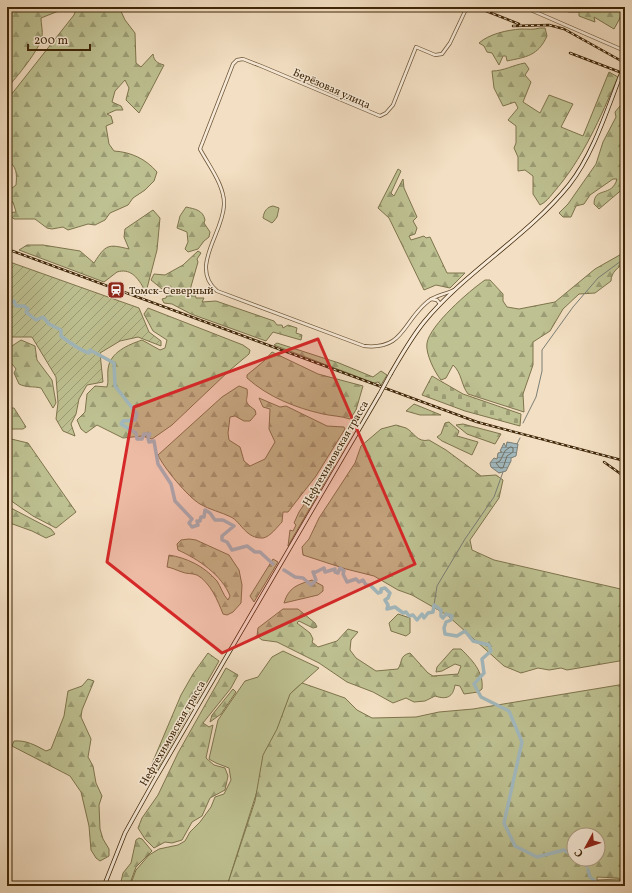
<svg xmlns="http://www.w3.org/2000/svg" width="632" height="893" font-family="Vollkorn,serif">
<style>
.green{fill:#bec192;stroke:#7e744c}
.forest{fill:url(#forest-firs);stroke:#7e744c;fill-rule:evenodd}
.cemetery{fill:url(#cemetery-stones);stroke:#7e744c}
.garden{fill:url(#garden-furrows);stroke:#7e744c}
.water{fill:url(#water-rules);stroke:#7a7e75}
.lines{fill:none;stroke-linecap:round;stroke-linejoin:round}
.shore{stroke:#707063;stroke-width:1}
.stream{stroke:#7a7e75;stroke-width:1}
.river{stroke:#a1b9bf;stroke-width:3.5}
.tertiary-casing{stroke:#6c5436;stroke-width:4}
.secondary-casing{stroke:#3f2607;stroke-width:4.5}
.tertiary{stroke:#f7ead8;stroke-width:2.5}
.secondary{stroke:#f7ead8;stroke-width:3}
.rail-casing{stroke:#3f2607;stroke-width:2.5}
.rail{stroke:#f7ead8;stroke-width:1;stroke-dasharray:3;stroke-linecap:butt}
.secondary-bridge-casing{stroke:#3f2607;stroke-width:4.5;stroke-linecap:butt}
.secondary-bridge{stroke:#f7ead8;stroke-width:3}
.marked{fill:#d62828;fill-opacity:0.2;stroke:#d62828;stroke-width:3;stroke-linejoin:round}
.labels{text-anchor:middle;stroke-width:3;stroke-linejoin:round;paint-order:stroke}
.street-label{font-size:11px;fill:#3f2607;stroke:#f7ead8}
.poi-label{font-size:11px;fill:#3f2607;stroke:#f7ead8;text-anchor:start}
</style>
<defs>
<pattern id="forest-firs" width="22" height="20" patternUnits="userSpaceOnUse"><rect width="22" height="20" fill="#bec192"/><path d="M5 1l3.5 6h-7zM16 11l3.5 6h-7z" fill="#9c9d75"/></pattern>
<pattern id="cemetery-stones" width="16" height="16" patternUnits="userSpaceOnUse"><rect width="16" height="16" fill="#bec192"/><path d="M2 7V4a2 2 0 0 1 4 0v3zM10 15v-3a2 2 0 0 1 4 0v3z" fill="#9c9d75"/></pattern>
<pattern id="garden-furrows" width="10" height="10" patternUnits="userSpaceOnUse"><rect width="10" height="10" fill="#bec192"/><path d="M-1 1l2-2M0 10L10 0M9 11l2-2" fill="none" stroke="#9c9d75"/></pattern>
<pattern id="water-rules" width="6" height="5" patternUnits="userSpaceOnUse"><rect width="6" height="5" fill="#a1b9bf"/><path d="M0 2.5h6" fill="none" stroke="#859699"/></pattern>
</defs>
<rect width="100%" height="100%" fill="#f3dfc3"/>
<filter id="stains"><feTurbulence type="fractalNoise" baseFrequency=".005" numOctaves="4"/><feColorMatrix values="0 0 0 0 .2 0 0 0 0 .09 0 0 0 0 .02 0 0 0 .5 -.17"/></filter>
<radialGradient id="worn" r=".72"><stop offset=".6" stop-color="#630" stop-opacity="0"/><stop offset="1" stop-color="#630" stop-opacity=".3"/></radialGradient>
<g class="green">
<polygon points="283,651 319,668 291,693 273,741 227,886 130,886 136,870 149,855 159,849 178,845 185,841 190,832 200,822 211,807 215,797 224,794 231,780 229,768 216,763 209,759 218,720 245,681 258,677 272,657"/>
<polygon points="618,879 625,883 625,886 598,886 597,880"/>
</g>
<g class="forest">
<path d="M7,7H64L61,10L41,18C41,24 43,31 42,37C40,49 16,78 7,88Z"/>
<path d="M77,7H119L125,20L135,33L136,63L141,67L153,54C154,61 157,63 164,65L139,113L126,100L129,88L125,80L115,91L112,102L121,106L123,110H116L107,114L111,116L113,123L106,126L109,144L114,151C131,152 146,159 157,172L154,181L145,190L133,198L128,205L110,213L105,220L95,225L88,224L68,230L63,227L52,229L47,228L35,219H14L7,213L16,212L13,202H7V192L16,185C17,174 17,166 7,160V100L74,15Z"/>
<polygon points="556,7 624,7 619,20 614,29 594,17 595,22 579,16 579,12 569,12"/>
<path d="M540,28H545L547,36C538,56 526,57 507,61L506,56H503L499,65L492,53L487,52L484,46L479,43C489,34 507,30 521,29C528,29 533,30 540,28Z"/>
<path d="M525,63L529,69L525,75L531,82L523,102L540,113L549,95L573,104L561,127L583,136L609,72L618,77C600,118 583,159 553,193C549,198 546,202 540,205L533,194V176L525,170L518,171V157L514,148L516,143V126L508,120L518,108L515,102L503,106L494,88L492,71C504,71 513,65 525,63Z"/>
<path d="M625,100V187L599,209L594,204C594,186 612,198 617,179H613L590,195L584,204L576,206L571,217H563L559,213L568,204L596,164L603,142L616,117L615,112Z"/>
<polygon points="398,169 401,171 391,193 394,196 403,179 404,188 417,217 413,221 417,228 415,234 409,236 411,240 424,236 426,238 430,237 447,273 465,273 450,288 436,285 424,290 389,218 378,208"/>
<path d="M273,206L279,208L277,217L274,221L272,223L263,218C264,211 267,207 273,206Z"/>
<path d="M186,207C195,209 203,210 205,220L204,223L210,232L209,237L204,241L198,249L188,252L185,249L188,242L187,232L177,228L180,216Z"/>
<path d="M153,210L160,218L157,250L145,296L141,292L143,287C137,277 130,268 117,272L104,282L19,250L27,245H43L80,251L94,263C106,244 108,244 129,249L124,237L125,229Z"/>
<polygon points="198,251 201,253 197,259 198,262 190,290 195,294 196,298 204,298 202,302 216,301 274,321 277,325 282,325 283,328 288,325 297,328 296,333 302,335 301,340 273,332 266,341 191,314 172,304 164,303 162,299 166,298 171,286 162,289 151,280 154,274 165,275 183,265"/>
<path d="M625,252V262C619,267 611,272 611,281L595,293L579,294L563,309L550,331L533,342V365L523,394L524,412L468,394C461,385 462,373 453,365L446,378L441,380C435,373 425,353 427,343C430,325 469,291 485,280H490L503,294V301L507,307L519,309L555,302L595,269Z"/>
<path d="M148,308L243,345L250,350L249,354L230,370L172,425L152,439L142,436L123,438L97,425L86,433L81,429L77,420L85,412L87,394L95,386L107,387C109,381 107,375 108,369C110,352 128,345 142,340L160,350L165,348L167,340L153,331L144,314Z"/>
<path d="M21,340L35,346L37,360L52,380L56,403L53,408L41,388C33,386 27,388 19,384L14,373L16,369L13,365L7,362V348H9Z"/>
<polygon points="277,343 339,363 373,377 381,371 387,375 381,385 378,382 374,383 274,345"/>
<path d="M272,352L318,374L363,386L356,410L350,419C341,416 332,416 323,414C296,408 268,397 247,378V375L264,361Z"/>
<path d="M239,386L247,389C249,401 241,400 255,410L256,414L250,421H244L235,416L230,417L228,433L229,440L240,447L244,461L250,466L265,459L275,442L269,429L270,409L263,407L259,398L280,407L286,406L327,426L344,427L345,429L316,476L288,512H283L282,522C278,526 270,537 263,538C246,539 241,522 231,517C221,512 210,510 200,504C188,497 163,467 158,455L222,397Z"/>
<polygon points="414,404 441,415 420,415 406,411"/>
<polygon points="7,408 14,408 26,427 23,429 7,429"/>
<polygon points="449,422 459,431 457,436 478,442 472,455 442,441 437,437 441,434 445,423"/>
<polygon points="463,424 501,434 495,444 467,434 456,425"/>
<path d="M396,425C399,426 403,427 406,428C414,432 417,443 429,440L446,450L481,476L496,475L503,480L499,498L470,540L472,550L494,560L625,590V660L567,670L561,668L549,670L538,668L521,673L504,666L447,615L412,595L398,590L374,576L346,569L303,555L302,547L309,539L319,518L355,463L361,446L381,429Z"/>
<polygon points="7,438 28,443 76,512 56,528 33,516 7,498"/>
<polygon points="330,465 334,466 288,546 290,530 293,531 296,525 294,523 299,512"/>
<polygon points="7,506 51,529 55,534 46,538 32,531 7,522"/>
<path d="M189,539L196,540L229,555L239,570L242,585L241,603L233,612L227,615L223,614C218,601 210,582 197,575C192,573 186,574 182,572C176,570 173,568 167,567L169,555C187,558 204,566 217,581C221,587 223,595 228,600L230,596C222,575 198,559 178,550L177,544L181,540Z"/>
<polygon points="273,559 278,562 254,602 250,596"/>
<path d="M312,580L323,586V591L318,595L284,603C289,587 297,585 312,580Z"/>
<path d="M283,609H298L315,623L317,627L313,628L299,621L297,623L310,633L313,639L312,642L318,647L337,641L348,629L358,632L351,640L350,650L356,658L376,671L398,669C403,661 399,656 410,653L428,673L433,676L458,674L461,666L455,664L442,671L436,672L437,667L453,649H461C472,660 484,672 482,689L478,692L464,694L460,686L455,685C453,697 447,700 435,696L425,701L414,702L406,698L393,703L373,692L347,682L319,663L277,642L262,640L257,636L258,628Z"/>
<polygon points="398,614 410,618 410,633 406,636 391,631 389,623"/>
<polygon points="208,653 219,661 158,768 154,773 148,773 181,695 193,674"/>
<polygon points="226,668 238,675 231,688 203,723 209,727 213,725 206,758 214,765 225,768 228,776 225,790 210,798 202,816 192,822 182,840 172,843 165,842 154,848 145,839 138,828 142,818 158,795 178,753"/>
<path d="M88,679L94,681L82,710L81,717L91,739L88,757L93,766L96,783L102,796L99,805L100,829L103,839L109,849V856L100,861L96,858L91,850L89,826L81,792L70,776L12,746L14,741C26,740 35,745 46,751L51,749L64,716L68,691L82,686Z"/>
<path d="M302,683L345,698L357,710L372,718L416,717L439,712L473,709L625,684V882L618,878L597,877V886H227L255,801L263,755L277,729L290,694ZM574,835H598V859H574Z"/>
<polygon points="233,689 236,692 221,714 210,722 212,715"/>
<polygon points="139,838 142,839 152,851 136,867 129,886 120,886 123,873 131,863 136,840"/>
</g>
<polygon class="cemetery" points="432,376 463,394 521,414 520,426 465,411 422,395"/>
<polygon class="garden" points="7,261 139,308 149,332 161,341 161,346 138,337 120,341 100,353 103,382 87,385 79,399 76,414 71,424 75,436 63,431 56,419 58,403 56,377 32,337 7,337"/>
<polygon class="water" points="507,442 518,444 516,456 511,458 511,461 506,471 499,473 491,467 490,463 494,458 497,459 498,453 502,452 500,451 504,443 506,447"/>
<g class="lines">
<polygon class="shore" points="511,447 513,448 513,452 507,456 503,468 500,468 496,463 500,461 505,451"/>
<g class="stream">
<polyline points="523,423 536,397 542,371 542,350 573,307 598,278 625,258"/>
<polyline points="517,444 520,438"/>
<polyline points="434,605 437,586 465,539 494,497 503,472"/>
</g>
<g class="river">
<path d="M7,304L14,301L16,306H24L28,309L26,312L36,320L43,317L49,324L61,330V336C70,343 79,350 89,353L90,350L114,363L115,386L137,414L135,420L123,421L121,424L136,433L137,439H142L144,434H150L148,438L149,442L154,441L158,464L171,484L175,501L192,519L189,523L192,527L198,525L197,521H200L201,517H204L205,510L210,513L215,520H223L234,526L222,536V540L227,542L232,550L247,546L255,552H260L273,564"/>
<polyline points="284,570 295,577 303,578 311,585 316,580 313,572 316,572 324,568 325,572 335,569 335,572 338,573 340,568 344,571 343,574 347,582 356,579 359,582 363,580 366,585 370,585 378,593 381,592 381,589 385,588 390,593 388,598 385,600 388,605 387,609 395,607 403,613 406,612 409,616 413,615 417,620 422,614 424,618 428,613 433,612 434,605 441,610 441,616 443,618 446,614 452,616 451,620 446,622 444,628 445,634 457,636 465,631 473,641 489,645 491,651 482,659 484,673 474,684 481,697 509,711 522,742 504,823 515,846 537,857 564,850 574,856"/>
<polyline points="578,859 587,866"/>
<polyline points="588,870 590,877 601,886"/>
</g>
<defs>
<g id="tertiary">
<polyline points="524,7 625,51"/>
<path d="M454,290C444,295 434,295 426,303C402,324 403,350 364,346L217,291C189,267 223,234 224,205C225,186 209,166 200,149L233,64L237,60L243,59L261,66L380,116L386,113L393,105L416,47L435,55L442,54L450,43L467,7"/>
<polyline points="431,299 437,300 440,304"/>
</g>
<g id="secondary">
<path d="M391,373C401,356 411,338 424,322C466,271 527,237 569,185C595,152 609,103 625,64"/>
<polyline points="104,886 125,833 154,781 379,395"/>
</g>
</defs>
<use href="#tertiary" class="tertiary-casing"/>
<use href="#secondary" class="secondary-casing"/>
<use href="#tertiary" class="tertiary"/>
<use href="#secondary" class="secondary"/>
<defs>
<g id="rail">
<polyline points="476,7 519,24"/>
<polyline points="513,26 549,25 564,29 625,63"/>
<polyline points="570,53 625,74"/>
<polyline points="7,249 477,422 625,461"/>
<polyline points="604,462 625,477"/>
</g>
</defs>
<use href="#rail" class="rail-casing"/>
<use href="#rail" class="rail"/>
<defs>
<polyline id="secondary-bridge" points="379,395 391,373"/>
</defs>
<use href="#secondary-bridge" class="secondary-bridge-casing"/>
<use href="#secondary-bridge" class="secondary-bridge"/>
</g>
<path class="marked" d="M318,339L415,564L222,653L107,562L134,407Z"/>
<defs>
<symbol id="station-square" viewBox="-11 -11 22 22"><rect x="-9" y="-9" width="18" height="18" rx="4" fill="#8f2418" stroke="#f7ead8"/><path d="M-3-6H3Q5-6 5-4V2Q5 4 3 4L4.5 6H3L1.5 4h-3L-3 6H-4.5L-3 4Q-5 4-5 2V-4Q-5-6-3-6ZM-3.5-4v3h7v-3ZM-3.5 1v1.5H-2V1ZM2 1v1.5H3.5V1Z" fill="#fff"/></symbol>
</defs>
<g fill-rule="evenodd">
<use href="#station-square" x="106" y="280" width="20" height="20"/>
</g>
<g class="labels">
<g class="street-label">
<text transform="translate(332 88) rotate(24)" y="4">Берёзовая улица</text>
<text transform="translate(335 453) rotate(-60)" y="4">Нефтехимовская трасса</text>
<text transform="translate(172 733) rotate(-60)" y="4">Нефтехимовская трасса</text>
</g>
<g class="poi-label">
<text x="129" y="294">Томск-Северный</text>
</g>
</g>
<rect width="632" height="893" fill="none" stroke="#f3dfc3" stroke-width="24"/>
<rect x="8" y="8" width="616" height="877" fill="none" stroke="#3f2607" stroke-width="2"/>
<rect x="12" y="12" width="608" height="869" fill="none" stroke="#3f2607"/>
<g transform="translate(586 847) rotate(230)"><circle r="19" fill="#f7ead8" stroke="#ad9c84"/>
<path d="M0-3L7 15L0 10L-7 15Z" fill="#8f2418"/>
<text y="-6" font-size="11" font-weight="bold" text-anchor="middle" fill="#3f2607">С</text>
</g>
<path d="M28 44v6h62v-6" fill="none" stroke="#3f2607" stroke-width="2"/>
<text x="34" y="44" font-size="12" fill="#3f2607" stroke="#f7ead8" stroke-width="3" paint-order="stroke">200 m</text>
<rect width="100%" height="100%" filter="url(#stains)"/>
<rect width="100%" height="100%" fill="url(#worn)"/>
</svg>
